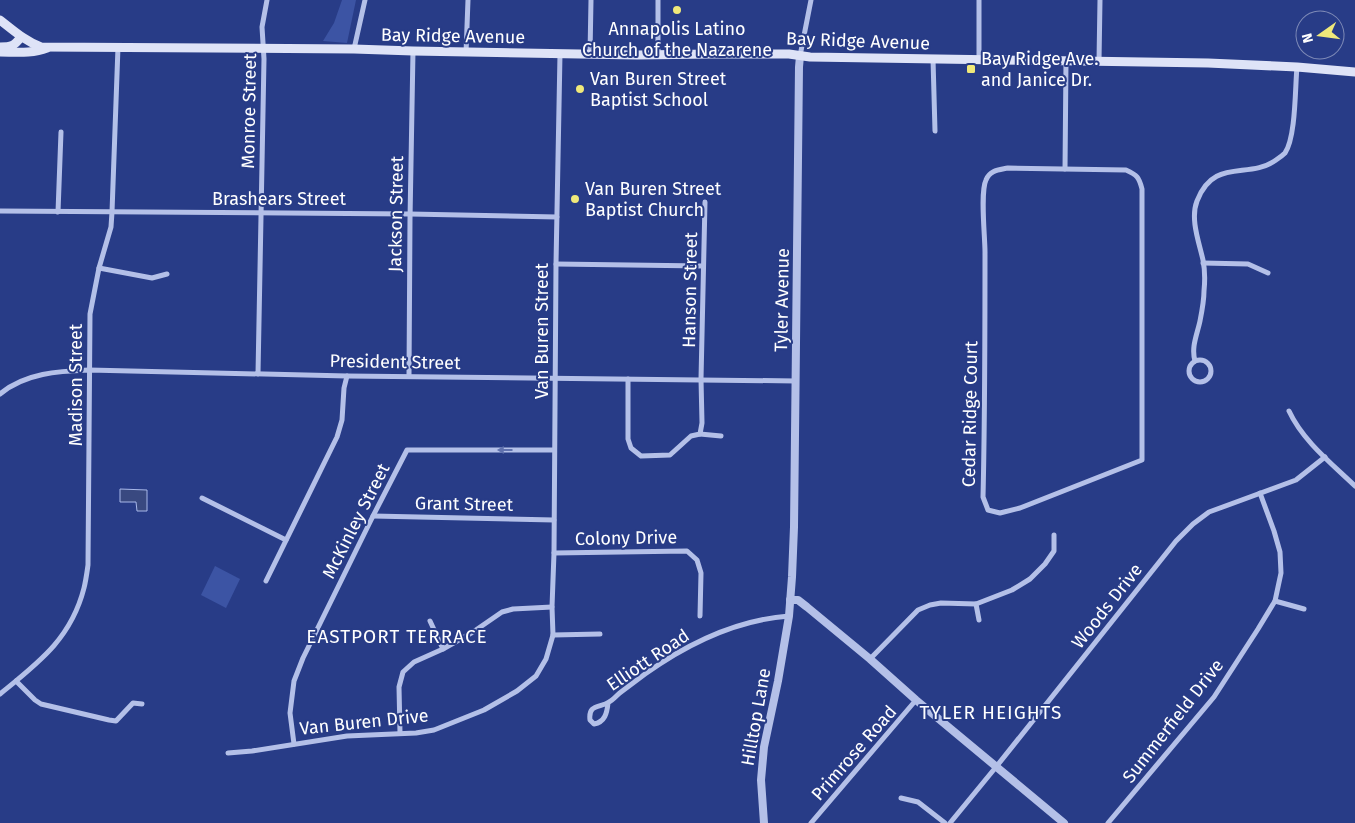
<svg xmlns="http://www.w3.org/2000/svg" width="1355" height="823" font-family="'Fira Sans',sans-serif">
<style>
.park{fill:#3c54a4}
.water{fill:#394980;stroke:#a8b8e9}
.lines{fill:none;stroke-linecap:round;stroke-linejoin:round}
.minor{stroke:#b4c0e8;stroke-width:5}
.tertiary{stroke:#b4c0e8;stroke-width:8}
.secondary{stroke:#dee3f7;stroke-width:9}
.oneway{fill:#6071ae}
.poi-dot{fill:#f0e97a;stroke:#283c87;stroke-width:2}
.labels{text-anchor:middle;stroke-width:4;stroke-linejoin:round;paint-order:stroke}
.poi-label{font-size:18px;fill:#fff;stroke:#283c87;text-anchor:start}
.street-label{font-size:18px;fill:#fff;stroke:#283c87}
.neighbourhood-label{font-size:19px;letter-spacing:1px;fill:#fff;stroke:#283c87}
</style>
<rect width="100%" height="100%" fill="#283c87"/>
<g class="park">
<polygon points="342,0 356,0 347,43 323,41 334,23"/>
<polygon points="215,566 240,579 226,608 201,595"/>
</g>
<polygon class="water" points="120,489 147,490 147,511 137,511 136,502 120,502"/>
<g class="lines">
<g class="minor">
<polyline points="354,49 365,0"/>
<polyline points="466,53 468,0"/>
<polyline points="590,54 591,0"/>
<polyline points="658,55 658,0"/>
<polyline points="800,56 811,0"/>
<polyline points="933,59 935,131"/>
<polyline points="979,59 979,0"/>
<polyline points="1099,61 1100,0"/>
<path d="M1008,168L1126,170C1137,175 1139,177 1142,189V460L1020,508L1000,513L988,510L983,497C985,415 985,334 985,252C985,236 980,192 986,180C990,170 999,170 1008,168Z"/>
<polyline points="1065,169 1066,61"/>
<polyline points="0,211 410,214 557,217"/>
<polyline points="58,212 61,132"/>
<polyline points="1203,263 1248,264 1268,273"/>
<polyline points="556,264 703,266"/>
<polyline points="99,268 152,278 167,274"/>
<circle cx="1200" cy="371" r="11"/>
<path d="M1195,361C1191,347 1197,335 1200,321C1202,311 1204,301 1204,291C1205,281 1205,270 1203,260C1199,242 1190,219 1197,201C1214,157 1248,180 1276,160C1279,158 1283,155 1285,153C1296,137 1295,87 1297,67"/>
<polyline points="258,374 264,59 262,27 267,0"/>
<polyline points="409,376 410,219 413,51"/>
<polyline points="628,379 628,439 631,448 641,456 670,455 691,436 700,434 702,423 701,379 705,202"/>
<path d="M0,394C25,373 59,371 89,370L347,376L796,381"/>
<path d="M1289,411C1303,441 1331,463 1355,486"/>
<polyline points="700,434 721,436"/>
<polyline points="202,498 286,540"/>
<polyline points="373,516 554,520"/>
<polyline points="554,553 687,551 697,560 701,573 700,616"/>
<polyline points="266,581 337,437 342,420 344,388 347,376"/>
<polyline points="1275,601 1304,609"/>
<polyline points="976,604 979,620"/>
<polyline points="430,621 443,649"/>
<polyline points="553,635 600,634"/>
<polyline points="870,659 918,610 930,605 941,603 976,604 1012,590 1030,579 1045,564 1054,551 1054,535"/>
<polyline points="16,681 35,700 41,704 109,720 116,721 133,703 142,704"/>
<path d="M0,694C38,663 71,639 84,588C86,580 87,572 88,565L90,314L99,268L111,227L112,212L118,47"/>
<path d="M608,703C607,713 605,722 594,724L590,720C588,704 600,708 609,702C613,700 617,695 621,692C629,686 637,680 645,674C687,644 736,620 789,616"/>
<polyline points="400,733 399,687 403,672 414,662 443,649 473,632 502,612 513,609 552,607"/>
<polyline points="294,744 290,713 294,681 303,658 373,516 407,450 554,450"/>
<polyline points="228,753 252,751 347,736 416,733 434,730 484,710 517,691 536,676 546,659 553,635 552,607 554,553 556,264 560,54"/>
<polyline points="901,798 918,802 945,823"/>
<polyline points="811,823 916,700"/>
<polyline points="950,823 996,767 1176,541 1193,524 1209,512 1296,480 1325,457"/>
<polyline points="1108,823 1214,697 1258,629 1275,601 1281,573 1280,552 1274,531 1260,493"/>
</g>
<g class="tertiary">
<polyline points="790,600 798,600 807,607 870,659 916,700 1064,823"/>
<polyline points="764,823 761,780 764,747 778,681 789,616 792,577 794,527 799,67 800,56"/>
</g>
<g class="secondary">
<path d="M0,20C13,30 25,41 41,47L354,49L413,51L637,55L710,54H789L810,57L1208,63L1297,67L1355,72"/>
<path d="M0,47C12,47 14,46 21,37"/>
<path d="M0,52C15,52 32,54 47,48"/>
</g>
</g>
<defs><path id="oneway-solid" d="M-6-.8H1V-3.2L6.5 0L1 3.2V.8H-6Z" transform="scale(1.25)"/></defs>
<use class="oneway" href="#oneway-solid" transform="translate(505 450) rotate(-180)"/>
<g class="poi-dot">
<circle cx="677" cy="10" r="5"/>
<rect x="966" y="64" width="10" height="10" rx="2.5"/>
<circle cx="580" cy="89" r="5"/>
<circle cx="575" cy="199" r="5"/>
</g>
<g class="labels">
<g class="poi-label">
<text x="677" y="35" text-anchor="middle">Annapolis Latino<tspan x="677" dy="21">Church of the Nazarene</tspan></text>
<text x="981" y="65">Bay Ridge Ave.<tspan x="981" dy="21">and Janice Dr.</tspan></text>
<text x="590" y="85">Van Buren Street<tspan x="590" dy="21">Baptist School</tspan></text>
<text x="585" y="195">Van Buren Street<tspan x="585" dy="21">Baptist Church</tspan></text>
</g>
<g class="street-label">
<text transform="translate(453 36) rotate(1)" y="6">Bay Ridge Avenue</text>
<text transform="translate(858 41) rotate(2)" y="6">Bay Ridge Avenue</text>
<text transform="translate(249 111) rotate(-89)" y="6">Monroe Street</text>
<text x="279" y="205">Brashears Street</text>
<text transform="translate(396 214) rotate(-89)" y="6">Jackson Street</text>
<text transform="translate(690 290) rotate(-89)" y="6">Hanson Street</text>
<text transform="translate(782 300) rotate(-89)" y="6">Tyler Avenue</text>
<text transform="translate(542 331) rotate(-90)" y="6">Van Buren Street</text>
<text transform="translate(395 362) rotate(1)" y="6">President Street</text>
<text transform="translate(76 385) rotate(-90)" y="6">Madison Street</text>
<text transform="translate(970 414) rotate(-89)" y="6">Cedar Ridge Court</text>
<text transform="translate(464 504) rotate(1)" y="6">Grant Street</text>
<text transform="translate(356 521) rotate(-63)" y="6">McKinley Street</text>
<text transform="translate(626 538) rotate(-1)" y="6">Colony Drive</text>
<text transform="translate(1107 606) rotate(-52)" y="6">Woods Drive</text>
<text transform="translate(648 660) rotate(-34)" y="6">Elliott Road</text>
<text transform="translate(756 717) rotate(-80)" y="6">Hilltop Lane</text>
<text transform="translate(1173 721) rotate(-52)" y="6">Summerfield Drive</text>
<text transform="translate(364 722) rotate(-6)" y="6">Van Buren Drive</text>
<text transform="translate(854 753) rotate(-49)" y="6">Primrose Road</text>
</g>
<g class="neighbourhood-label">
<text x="397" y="643">EASTPORT TERRACE</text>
<text x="991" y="719">TYLER HEIGHTS</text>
</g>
</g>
<g transform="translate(1320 35) rotate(256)"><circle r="24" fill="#283c87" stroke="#7e8ab7"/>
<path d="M0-4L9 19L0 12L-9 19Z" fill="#f0e97a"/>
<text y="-8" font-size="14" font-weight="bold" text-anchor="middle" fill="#ffffff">N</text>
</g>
</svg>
